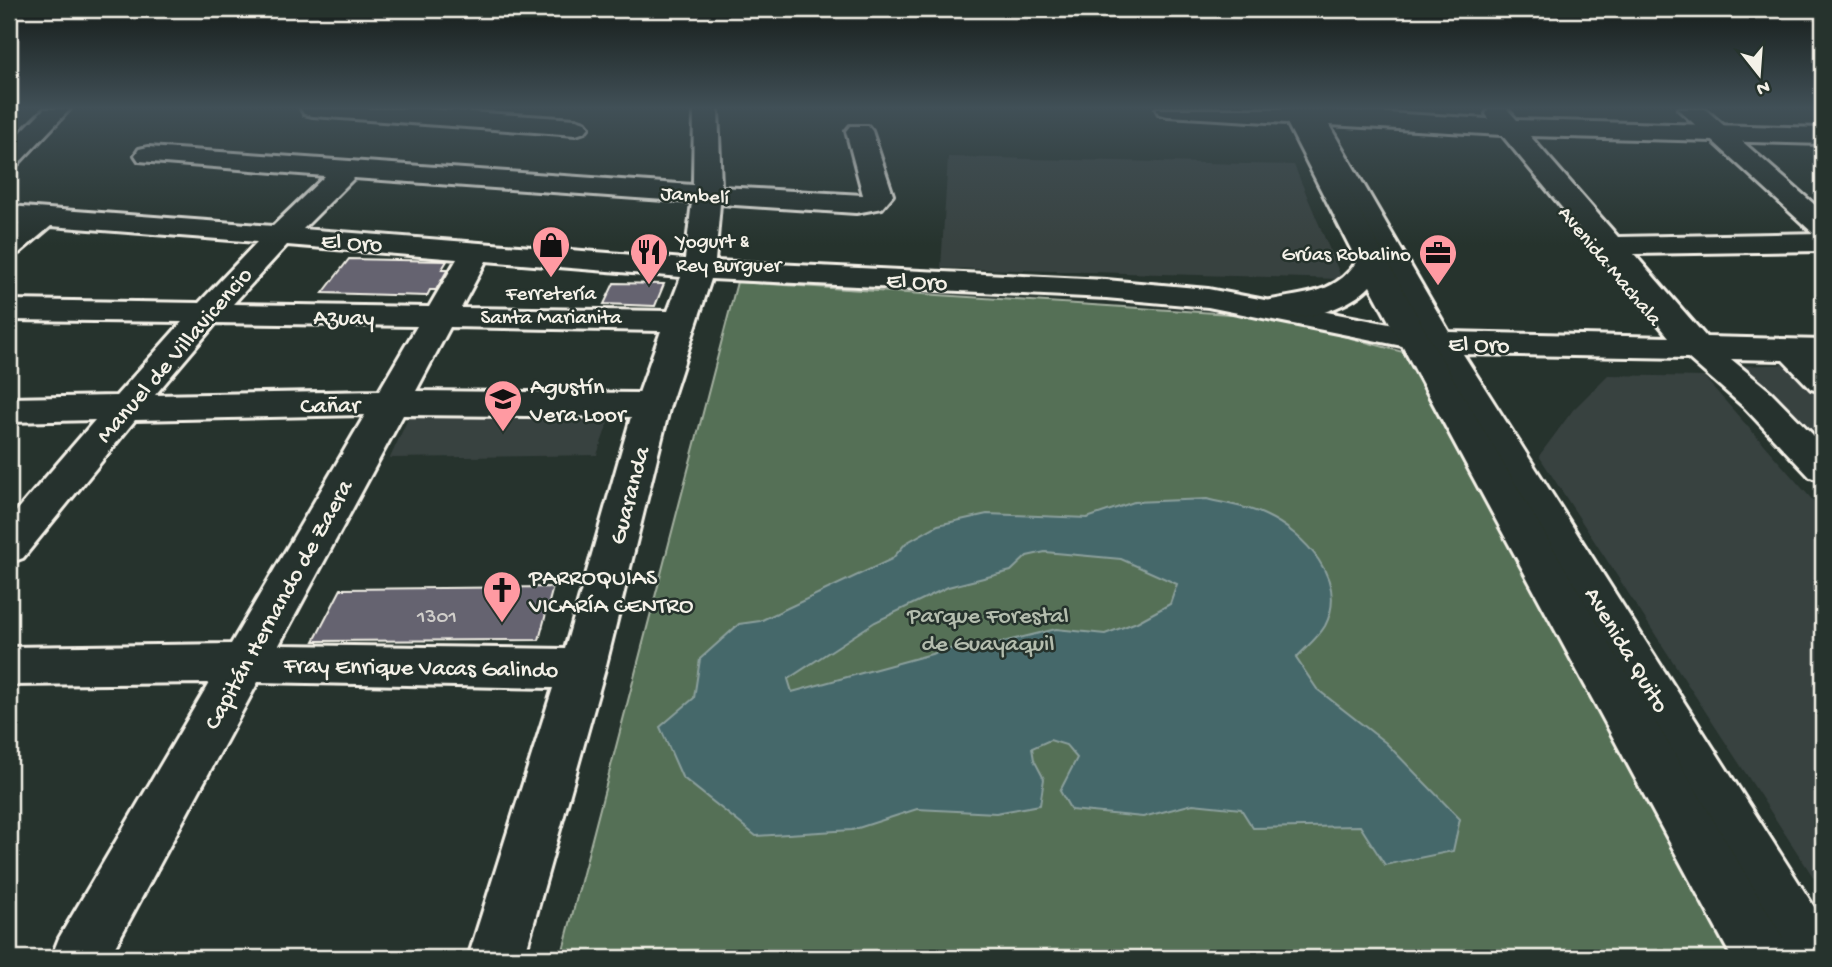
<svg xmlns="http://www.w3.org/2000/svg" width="1832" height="967" font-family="'Gochi Hand',sans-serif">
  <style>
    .built { fill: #394241 }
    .green { fill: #557057; stroke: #a4b0a0; stroke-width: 2 }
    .water { fill: #45686a; stroke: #8b9f9c; stroke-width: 2; fill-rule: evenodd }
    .building { fill: #656470; stroke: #f4f1e8; stroke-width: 2 }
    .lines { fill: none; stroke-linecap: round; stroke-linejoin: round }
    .minor-casing { stroke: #f4f1e8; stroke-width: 6 }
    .major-casing { stroke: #f4f1e8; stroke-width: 6 }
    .minor { fill: #26332d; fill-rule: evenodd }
    .major { fill: #26332d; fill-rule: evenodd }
    .labels { text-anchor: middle; stroke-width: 5; stroke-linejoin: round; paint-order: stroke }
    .far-street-label { font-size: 21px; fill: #f4f1e8; stroke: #26332d }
    .far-poi-label { font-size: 21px; fill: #f4f1e8; stroke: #26332d; text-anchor: start }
    .number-label { font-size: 21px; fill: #d0ceca }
    .street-label { font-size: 24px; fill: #f4f1e8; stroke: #26332d }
    .poi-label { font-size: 24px; fill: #f4f1e8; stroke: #26332d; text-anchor: start }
    .park-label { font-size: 24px; fill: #b4bdae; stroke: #26332d }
  </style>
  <rect width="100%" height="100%" fill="#26332d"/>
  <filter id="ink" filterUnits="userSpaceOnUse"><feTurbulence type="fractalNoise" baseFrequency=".0143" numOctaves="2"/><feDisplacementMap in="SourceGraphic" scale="14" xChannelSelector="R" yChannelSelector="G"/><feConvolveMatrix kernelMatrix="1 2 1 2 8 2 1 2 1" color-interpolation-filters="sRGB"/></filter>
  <g filter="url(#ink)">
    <g class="built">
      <path d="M 948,157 L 1294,165 L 1342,279 L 941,268 Z"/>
      <path d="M 1795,364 L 1823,393 L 1823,458 L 1740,366 Z"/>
      <path d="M 1608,375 L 1704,377 L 1823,512 L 1823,892 L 1539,456 L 1573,410 Z"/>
      <path d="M 412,410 L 612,411 L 597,455 L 390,458 Z"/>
    </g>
    <path class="green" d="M 737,282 L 1246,315 L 1325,331 L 1403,352 L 1733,958 L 561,958 Z"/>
    <path class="water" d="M 1207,499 C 1225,504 1247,506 1265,515 C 1304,533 1349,580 1325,626 C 1318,638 1305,648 1296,658 L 1317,689 L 1386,743 L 1460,819 L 1453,851 L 1385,865 L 1360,826 L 1253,828 L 1241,809 L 1193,804 L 1143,817 L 1071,810 L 1060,791 L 1077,758 L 1066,745 L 1050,740 L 1032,748 L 1034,760 L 1044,779 L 1040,805 L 996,813 L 917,809 L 852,830 L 756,836 L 682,777 L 660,727 L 694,698 L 700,659 L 739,624 L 760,621 L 892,559 L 906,543 L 938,525 L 987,514 L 1087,518 L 1134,502 ZM 1045,552 L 1121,559 L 1177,584 L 1170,604 L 1137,622 L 1105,634 L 1056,629 L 995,644 L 961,646 L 792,692 L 788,679 L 875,622 L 948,587 L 1011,571 L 1027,556 Z"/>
    <g class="building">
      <path d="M 349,259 L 447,261 L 442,269 L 448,269 L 436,290 L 430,290 L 427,296 L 323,293 Z"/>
      <path d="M 614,283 L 664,284 L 655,306 L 604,304 Z"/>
      <path d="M 553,587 L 539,640 L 314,641 L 341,589 Z"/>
    </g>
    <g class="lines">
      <defs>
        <g id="minor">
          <path d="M 44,109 L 70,109 L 18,164 L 9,166 L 9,144 Z"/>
          <path d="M 301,109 L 426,109 L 576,119 L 585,122 L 589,127 L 585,132 L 576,135 L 313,116 L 304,114 Z"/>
          <path d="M 694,109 L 718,109 L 721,187 L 863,195 L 846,131 L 850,126 L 868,126 L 872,131 L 893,195 L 882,208 L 856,213 L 720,204 L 715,261 L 1106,280 L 1208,289 L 1415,329 L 1303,124 L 1168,116 L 1159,114 L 1156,109 L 1319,109 L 1489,119 L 1486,114 L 1489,109 L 1507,109 L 1517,120 L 1823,128 L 1823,144 L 1530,136 L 1618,237 L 1823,233 L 1823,251 L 1634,254 L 1706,337 L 1823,340 L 1823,392 L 1811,389 L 1783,360 L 1731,359 L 1771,392 L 1823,445 L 1823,481 L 1810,477 L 1745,408 L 1688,358 L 1463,354 L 1823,921 L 1823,958 L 1783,958 L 1483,439 L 1427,351 L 1208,307 L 1106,298 L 711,279 L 670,405 L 605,669 L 524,958 L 468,958 L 553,688 L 258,682 L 109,958 L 51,958 L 59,938 L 209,683 L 9,685 L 9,647 L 231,644 L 365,415 L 135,420 L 23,558 L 9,563 L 9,520 L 95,420 L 9,422 L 9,398 L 116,396 L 182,322 L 9,320 L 9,300 L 199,303 L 257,242 L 51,226 L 19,253 L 9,256 L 9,232 L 19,223 L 9,222 L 9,206 L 273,226 L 325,176 L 139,161 L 135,155 L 139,149 L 148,147 L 693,185 ZM 1329,125 L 1502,135 L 1669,337 L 1449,332 ZM 354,178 L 692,202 L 685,259 L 303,229 ZM 287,245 L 457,259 L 429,307 L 233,304 ZM 486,261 L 681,277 L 668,311 L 461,308 ZM 216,323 L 417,326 L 379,391 L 155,395 ZM 450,327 L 661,331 L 639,393 L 416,391 ZM 403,415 L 631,417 L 565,649 L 279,645 Z"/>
        </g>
        <g id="major">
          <path d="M 1280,109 L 1304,109 L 1430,339 L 1783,938 L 1791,958 L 1732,958 L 1370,286 C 1346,311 1294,324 1262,316 L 1257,309 L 1262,302 C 1298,293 1334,297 1357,261 Z"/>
          <path d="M 1678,109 L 1705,109 L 1823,212 L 1823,236 L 1813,233 Z"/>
        </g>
      </defs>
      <use href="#minor" class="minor-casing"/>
      <use href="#major" class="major-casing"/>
      <use href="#minor" class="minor"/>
      <use href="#major" class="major"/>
    </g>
  </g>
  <linearGradient id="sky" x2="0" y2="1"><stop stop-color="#151c19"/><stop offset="0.44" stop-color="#415057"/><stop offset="1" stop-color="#415057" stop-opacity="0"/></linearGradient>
  <rect width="1832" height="245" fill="url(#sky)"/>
  <defs>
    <symbol id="shop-pin" viewBox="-11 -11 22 30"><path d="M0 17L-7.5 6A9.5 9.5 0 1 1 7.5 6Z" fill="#ff9aa2" stroke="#26332d"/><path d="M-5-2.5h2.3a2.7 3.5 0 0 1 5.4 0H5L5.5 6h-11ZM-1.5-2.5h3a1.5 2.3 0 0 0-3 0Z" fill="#111"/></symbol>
    <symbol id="restaurant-pin" viewBox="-11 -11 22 30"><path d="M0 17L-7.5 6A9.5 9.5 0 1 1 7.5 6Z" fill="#ff9aa2" stroke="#26332d"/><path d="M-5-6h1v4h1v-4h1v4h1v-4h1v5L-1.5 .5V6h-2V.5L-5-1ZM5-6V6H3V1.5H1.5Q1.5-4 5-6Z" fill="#111"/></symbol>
    <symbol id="office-pin" viewBox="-11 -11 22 30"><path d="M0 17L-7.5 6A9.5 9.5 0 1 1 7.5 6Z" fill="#ff9aa2" stroke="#26332d"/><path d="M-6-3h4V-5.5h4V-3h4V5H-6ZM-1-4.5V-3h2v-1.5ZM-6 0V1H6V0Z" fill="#111"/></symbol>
    <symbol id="school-pin" viewBox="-11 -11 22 30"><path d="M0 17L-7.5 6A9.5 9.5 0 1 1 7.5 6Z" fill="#ff9aa2" stroke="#26332d"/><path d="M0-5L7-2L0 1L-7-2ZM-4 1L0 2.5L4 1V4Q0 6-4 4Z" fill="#111"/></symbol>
    <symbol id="church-pin" viewBox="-11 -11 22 30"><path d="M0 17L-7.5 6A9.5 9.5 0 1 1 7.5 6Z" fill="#ff9aa2" stroke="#26332d"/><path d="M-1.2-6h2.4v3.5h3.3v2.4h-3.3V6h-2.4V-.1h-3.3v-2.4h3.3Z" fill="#111"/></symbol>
  </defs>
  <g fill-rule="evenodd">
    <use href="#shop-pin" x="529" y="223" width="44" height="60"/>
    <use href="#restaurant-pin" x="627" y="230" width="44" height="60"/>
    <use href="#office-pin" x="1416" y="231" width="44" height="60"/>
    <use href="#school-pin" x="481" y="377" width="44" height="60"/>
    <use href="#church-pin" x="480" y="568" width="44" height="60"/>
  </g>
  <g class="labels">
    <g class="far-street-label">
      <text transform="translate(695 194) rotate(4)" y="7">Jambelí</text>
      <text transform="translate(1611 265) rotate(50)" y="7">Avenida Machala</text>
    </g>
    <g class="far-poi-label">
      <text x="676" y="247">Yogurt &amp;<tspan x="676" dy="24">Rey Burguer</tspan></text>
      <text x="1411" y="260" text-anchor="end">Grúas Robalino</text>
      <text x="551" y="299" text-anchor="middle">Ferretería<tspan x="551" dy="24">Santa Marianita</tspan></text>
    </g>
    <g class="number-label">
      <text x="437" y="622">1301</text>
    </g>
    <g class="street-label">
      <text transform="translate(352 241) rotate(4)" y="8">El Oro</text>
      <text transform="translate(917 280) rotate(3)" y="8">El Oro</text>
      <text transform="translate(344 316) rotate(1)" y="8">Azuay</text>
      <text transform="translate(1479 343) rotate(2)" y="8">El Oro</text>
      <text transform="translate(173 354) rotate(-49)" y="8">Manuel de Villavicencio</text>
      <text transform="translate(330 404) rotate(-1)" y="8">Cañar</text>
      <text transform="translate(628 495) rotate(-75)" y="8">Guaranda</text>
      <text transform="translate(277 604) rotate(-61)" y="8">Capitán Hernando de Zaera</text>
      <text transform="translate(1628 649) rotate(59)" y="8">Avenida Quito</text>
      <text transform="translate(421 666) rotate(1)" y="8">Fray Enrique Vacas Galindo</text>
    </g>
    <g class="poi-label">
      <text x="530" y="393">Agustín<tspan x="530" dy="28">Vera Loor</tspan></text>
      <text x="529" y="584">PARROQUIAS<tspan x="529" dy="28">VICARÍA CENTRO</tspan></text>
    </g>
    <g class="park-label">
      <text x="988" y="622">Parque Forestal<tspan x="988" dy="28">de Guayaquil</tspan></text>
    </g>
  </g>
  <rect width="1832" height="967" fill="none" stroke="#26332d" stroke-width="35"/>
  <rect x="18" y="18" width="1797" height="932" fill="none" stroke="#f4f1e8" stroke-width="2.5" filter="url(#ink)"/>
  <g transform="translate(1759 74) rotate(163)" stroke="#26332d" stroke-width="5" paint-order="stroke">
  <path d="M0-5L12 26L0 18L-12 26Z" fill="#f4f1e8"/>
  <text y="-10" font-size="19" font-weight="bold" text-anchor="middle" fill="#f4f1e8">N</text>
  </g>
</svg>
